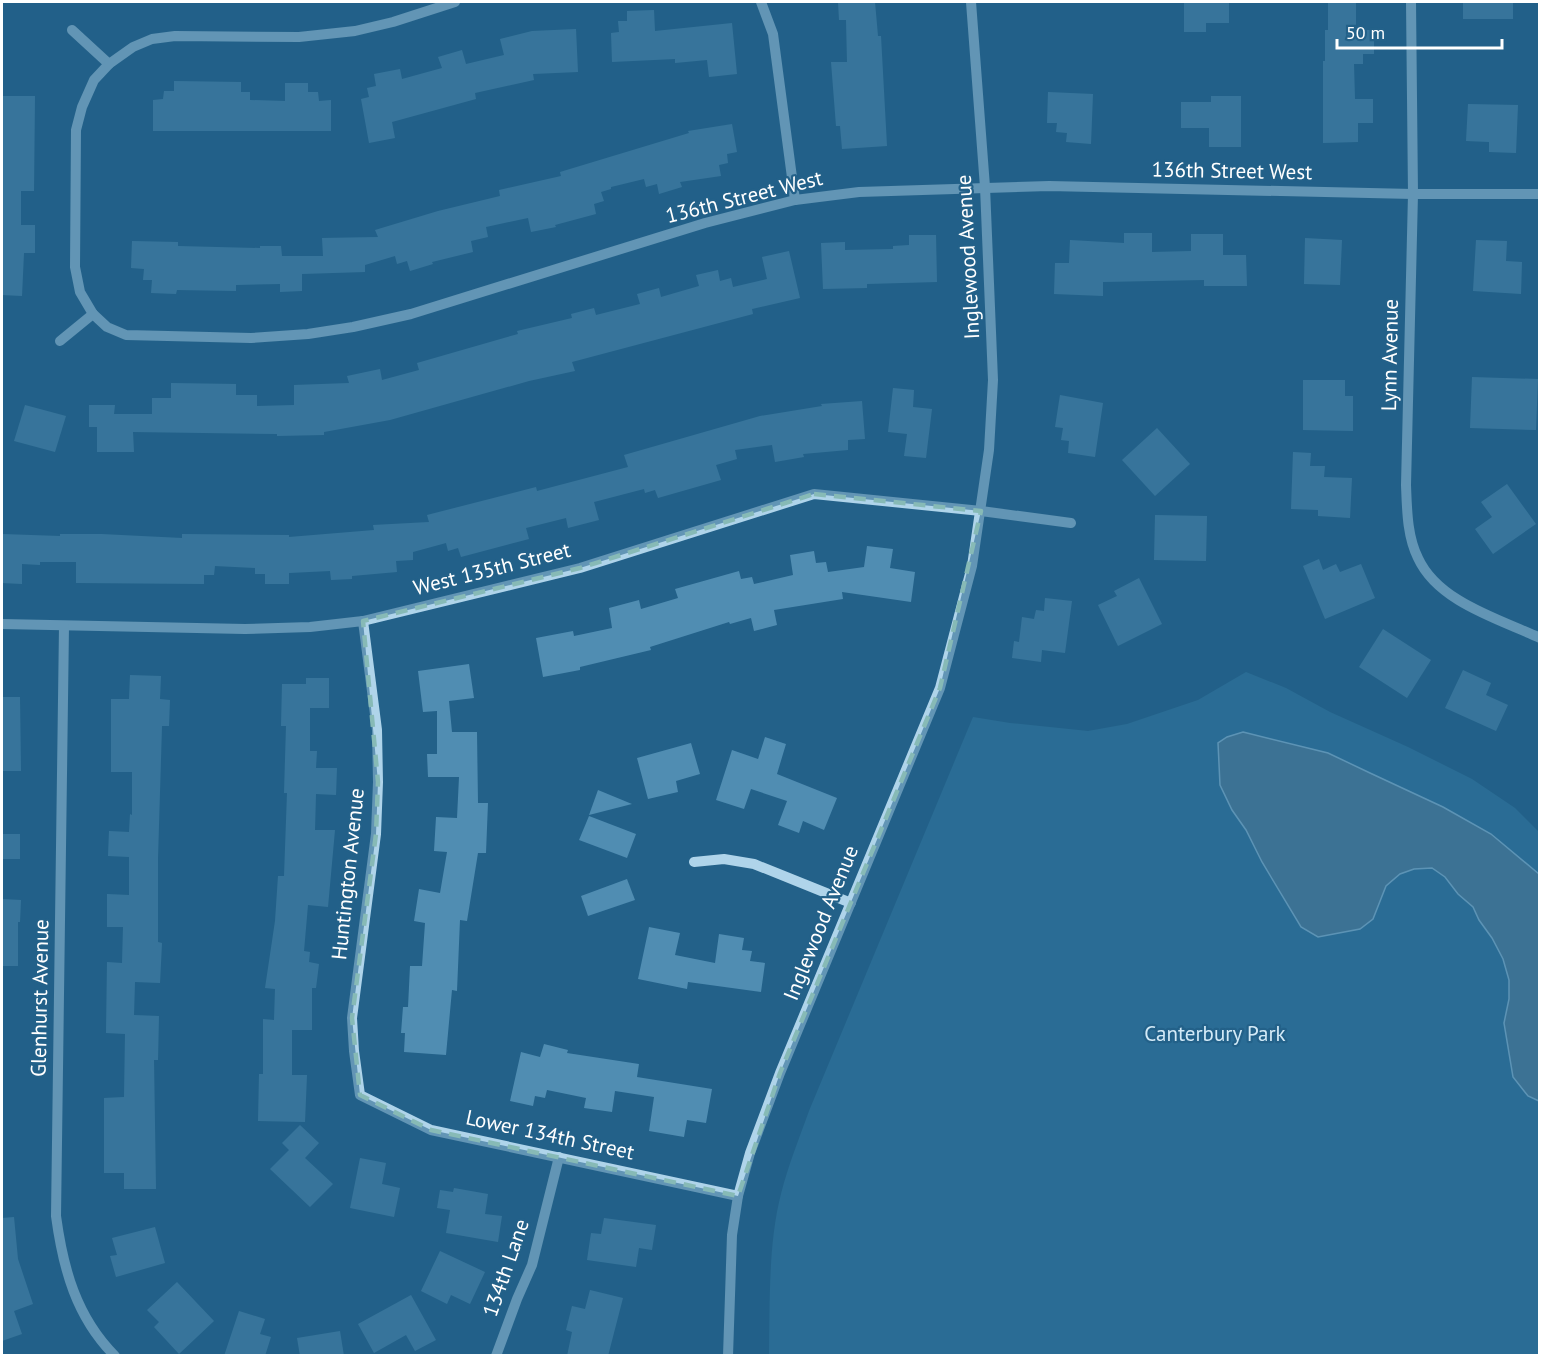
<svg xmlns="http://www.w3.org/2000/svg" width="1541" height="1357" font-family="'PT Sans',sans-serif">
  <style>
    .green { fill: #347ba4 }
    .water { fill: #5c88a2; stroke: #a3d1eb; stroke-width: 1.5 }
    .building { fill: #508db2 }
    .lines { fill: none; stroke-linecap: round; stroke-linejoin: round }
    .minor { stroke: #afd4ea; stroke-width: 10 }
    .marked { fill: none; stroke: #87bab6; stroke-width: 4.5; stroke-dasharray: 12 8; stroke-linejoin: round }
    .labels { text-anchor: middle; stroke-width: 4.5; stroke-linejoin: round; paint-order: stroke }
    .street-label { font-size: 21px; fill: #fff; stroke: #236189 }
    .park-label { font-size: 21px; fill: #d3eaf7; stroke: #236189 }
  </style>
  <rect width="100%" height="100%" fill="#236189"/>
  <path class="green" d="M 1246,672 L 1286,688 L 1330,712 L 1408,747 L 1472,779 L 1515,808 L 1539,832 L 1539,1354 L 1533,1356 L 769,1356 C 770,1305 768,1244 781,1194 C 788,1166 799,1139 809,1111 L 973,717 L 1010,723 L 1088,731 L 1127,724 L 1198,700 Z"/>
  <path class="water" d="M 1243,732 L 1328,753 L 1370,773 L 1443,807 L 1491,834 L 1539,874 L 1539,1101 L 1528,1096 L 1513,1077 L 1504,1023 L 1509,999 L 1509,980 L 1503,959 L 1492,938 L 1479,920 L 1473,907 L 1458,894 L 1445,877 L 1432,868 L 1414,869 L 1400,874 L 1386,886 L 1373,919 L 1360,929 L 1318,937 L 1301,927 L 1262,862 L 1246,830 L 1232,810 L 1220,785 L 1218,743 L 1227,737 Z"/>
  <g class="building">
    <path d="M 838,2 L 875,2 L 878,36 L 881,36 L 887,146 L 842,149 L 840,126 L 836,126 L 831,62 L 847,62 L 846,20 L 839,20 Z"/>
    <path d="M 1184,2 L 1229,2 L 1229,23 L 1206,23 L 1206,32 L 1184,32 Z"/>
    <path d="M 1328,2 L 1356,2 L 1356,30 L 1374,30 L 1374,54 L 1363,54 L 1363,64 L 1354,64 L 1355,99 L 1373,99 L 1373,123 L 1358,123 L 1358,142 L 1323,143 L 1323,61 L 1325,61 L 1325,30 L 1328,30 Z"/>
    <rect x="1463" y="2" width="50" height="17"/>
    <path d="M 654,10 L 655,31 L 732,23 L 737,74 L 709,77 L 707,60 L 675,63 L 675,59 L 612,62 L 611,33 L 619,32 L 618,21 L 627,21 L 627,11 Z"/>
    <path d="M 576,29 L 578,72 L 533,74 L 534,80 L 475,93 L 476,99 L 392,122 L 395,138 L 369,143 L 361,99 L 369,97 L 367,88 L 376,86 L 374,74 L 400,69 L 402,79 L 442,68 L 438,57 L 462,50 L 466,64 L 504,55 L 500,39 L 532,31 Z"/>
    <path d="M 174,81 L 241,82 L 241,92 L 250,92 L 250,100 L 285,101 L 285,83 L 308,83 L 308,92 L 318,92 L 319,101 L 331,100 L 331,131 L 153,131 L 153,100 L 163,99 L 164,91 L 174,91 Z"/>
    <path d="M 1048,92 L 1093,94 L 1091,144 L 1066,142 L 1067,133 L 1056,132 L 1057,123 L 1047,123 Z"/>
    <path d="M 2,96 L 35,96 L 34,191 L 21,191 L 21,225 L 35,225 L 35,253 L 24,253 L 22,296 L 2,295 Z"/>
    <path d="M 1211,96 L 1241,96 L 1241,147 L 1209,147 L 1209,128 L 1181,128 L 1181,102 L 1211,102 Z"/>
    <path d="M 1468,104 L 1518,105 L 1516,153 L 1489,152 L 1489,142 L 1466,141 Z"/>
    <path d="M 732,124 L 737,152 L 727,154 L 728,163 L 719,165 L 721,176 L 680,182 L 682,187 L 659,194 L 657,184 L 646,187 L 644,179 L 611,187 L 611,189 L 601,192 L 604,201 L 594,204 L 596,214 L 555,225 L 556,227 L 531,232 L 528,218 L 486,227 L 488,237 L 471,241 L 473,252 L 432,262 L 433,264 L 410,271 L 407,261 L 397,264 L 395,256 L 365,265 L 365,272 L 302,274 L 302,291 L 280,292 L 280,284 L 236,285 L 236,291 L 177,290 L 176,294 L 151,293 L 152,280 L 143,280 L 144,269 L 131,268 L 132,241 L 178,242 L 178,246 L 260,248 L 260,246 L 281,246 L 282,256 L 323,256 L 322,238 L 378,237 L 375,230 L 438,211 L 500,196 L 499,190 L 561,176 L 560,172 L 689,133 L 688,131 Z"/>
    <path d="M 1124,233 L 1152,233 L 1152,252 L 1191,251 L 1191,234 L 1223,234 L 1223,255 L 1246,255 L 1247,286 L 1204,286 L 1204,280 L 1103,282 L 1103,296 L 1054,294 L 1055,263 L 1069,263 L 1070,240 L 1124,243 Z"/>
    <path d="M 909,235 L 936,235 L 937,282 L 867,284 L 867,288 L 823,289 L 821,243 L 845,242 L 845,250 L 893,249 L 893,246 L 909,245 Z"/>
    <path d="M 1305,238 L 1342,240 L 1340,285 L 1304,284 Z"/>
    <path d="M 1476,240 L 1507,241 L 1506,261 L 1522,262 L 1521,294 L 1473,291 Z"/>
    <path d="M 789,251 L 800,298 L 752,309 L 753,314 L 572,362 L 575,371 L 529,381 L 390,420 L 324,432 L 324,435 L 277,436 L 277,434 L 133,432 L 134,452 L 97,452 L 97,427 L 89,427 L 89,405 L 115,405 L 114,414 L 152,414 L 152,398 L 171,398 L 171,383 L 236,384 L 236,395 L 257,395 L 257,406 L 294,405 L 294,385 L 349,383 L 347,376 L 380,369 L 382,380 L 419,370 L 417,363 L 518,334 L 517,331 L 572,318 L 571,314 L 594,308 L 596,315 L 640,304 L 637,294 L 659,288 L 661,297 L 699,286 L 696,275 L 718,270 L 720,281 L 731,278 L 733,287 L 767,279 L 762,257 Z"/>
    <path d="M 1472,377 L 1538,379 L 1536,430 L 1470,428 Z"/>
    <path d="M 1303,380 L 1345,380 L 1345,396 L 1353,396 L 1353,431 L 1303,430 Z"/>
    <path d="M 893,388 L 914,390 L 913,407 L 932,409 L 926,458 L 904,456 L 907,434 L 888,432 Z"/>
    <path d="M 1060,395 L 1103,403 L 1095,457 L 1068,453 L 1069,441 L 1061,440 L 1063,428 L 1055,427 Z"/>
    <path d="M 862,401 L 865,439 L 848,440 L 848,450 L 803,454 L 804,457 L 775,462 L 772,445 L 735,450 L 737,459 L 716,465 L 721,480 L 658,498 L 655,490 L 645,493 L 644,489 L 594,502 L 599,520 L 568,528 L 566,518 L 526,528 L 529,539 L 461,557 L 458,548 L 448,551 L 446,543 L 413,552 L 413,560 L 396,561 L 397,572 L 352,576 L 352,579 L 331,580 L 330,571 L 289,573 L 289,584 L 265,584 L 265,574 L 255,574 L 255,568 L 215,566 L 214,575 L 204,575 L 204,584 L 76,583 L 76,562 L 40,562 L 40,565 L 22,564 L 22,584 L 2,583 L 2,534 L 60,536 L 60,534 L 101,534 L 182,538 L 182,534 L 289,535 L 289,537 L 374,530 L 373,525 L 429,522 L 427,515 L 536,487 L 537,491 L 628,467 L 624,455 L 760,416 L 822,406 L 821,404 Z"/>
    <path d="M 25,405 L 66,416 L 55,452 L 14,441 Z"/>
    <path d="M 1157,428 L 1190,464 L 1155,496 L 1122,460 Z"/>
    <path d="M 1293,452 L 1311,453 L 1310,466 L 1325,466 L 1324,477 L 1352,478 L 1350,518 L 1318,516 L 1318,510 L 1291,509 Z"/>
    <path d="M 1507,484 L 1536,524 L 1493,554 L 1475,529 L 1492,517 L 1481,502 Z"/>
    <path d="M 1155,515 L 1207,516 L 1206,561 L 1154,560 Z"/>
    <path d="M 867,546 L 893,549 L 890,568 L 915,572 L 911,602 L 842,592 L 843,599 L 774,610 L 777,625 L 754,631 L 751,618 L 730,624 L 729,622 L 650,647 L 651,650 L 580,667 L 580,670 L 543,677 L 536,638 L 573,631 L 574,636 L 612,628 L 609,608 L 639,600 L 641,609 L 678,598 L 675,589 L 739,571 L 741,579 L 752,577 L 754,584 L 793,575 L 790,555 L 814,551 L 816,563 L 826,562 L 828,572 L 864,567 Z"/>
    <path d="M 1319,559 L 1323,570 L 1336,564 L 1340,572 L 1361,564 L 1375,598 L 1325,619 L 1303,566 Z"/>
    <path d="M 1139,578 L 1162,624 L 1118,646 L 1098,605 L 1117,596 L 1114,591 Z"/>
    <path d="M 1045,598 L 1072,601 L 1065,653 L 1042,650 L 1041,662 L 1012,658 L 1014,641 L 1019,642 L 1022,617 L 1034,619 L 1036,610 L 1044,611 Z"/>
    <path d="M 1383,629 L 1431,660 L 1407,698 L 1359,667 Z"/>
    <path d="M 469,664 L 474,698 L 449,701 L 452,732 L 477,732 L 478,803 L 488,803 L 486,853 L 478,853 L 467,921 L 460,920 L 457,991 L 452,990 L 446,1055 L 404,1052 L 405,1033 L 401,1033 L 403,1007 L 408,1007 L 410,966 L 422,966 L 425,923 L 414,921 L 419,889 L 440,893 L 447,852 L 434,851 L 436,817 L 457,818 L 459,777 L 428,777 L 427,754 L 437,754 L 437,711 L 423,712 L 418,671 Z"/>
    <path d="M 1463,670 L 1491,683 L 1486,695 L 1508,705 L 1496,731 L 1445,708 Z"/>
    <path d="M 130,675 L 161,676 L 160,699 L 170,700 L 169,726 L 162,726 L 158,858 L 158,942 L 162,943 L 160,983 L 135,982 L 134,1015 L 159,1016 L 158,1060 L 154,1060 L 156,1189 L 124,1189 L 124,1173 L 104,1173 L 104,1098 L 124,1097 L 125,1034 L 106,1033 L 107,962 L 122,963 L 123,927 L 107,927 L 107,894 L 129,895 L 129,857 L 108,856 L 109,831 L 129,832 L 130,814 L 132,815 L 132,772 L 111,772 L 111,699 L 129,699 Z"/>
    <path d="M 306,678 L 329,678 L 329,708 L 310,708 L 310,751 L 317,751 L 316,768 L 337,768 L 336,795 L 316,794 L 315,830 L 335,830 L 328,907 L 308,905 L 304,951 L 310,952 L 309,962 L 319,964 L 316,988 L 312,988 L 312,1030 L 292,1030 L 292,1075 L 307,1075 L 305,1122 L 258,1121 L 259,1074 L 263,1074 L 263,1019 L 274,1020 L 275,989 L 265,988 L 275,921 L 278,876 L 284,876 L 287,793 L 284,793 L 286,726 L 281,726 L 282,684 L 306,684 Z"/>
    <path d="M 2,697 L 20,697 L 21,771 L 2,771 Z"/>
    <path d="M 765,737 L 786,744 L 777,774 L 837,798 L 824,830 L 803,821 L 799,833 L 778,825 L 787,801 L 751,789 L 744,809 L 716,800 L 732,750 L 758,759 Z"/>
    <path d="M 691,743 L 700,774 L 676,781 L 678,792 L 648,799 L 637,758 Z"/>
    <path d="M 598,790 L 632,804 L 589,815 Z"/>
    <path d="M 589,816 L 636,834 L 627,858 L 579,840 Z"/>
    <rect x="2" y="834" width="18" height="25"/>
    <path d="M 627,879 L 635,900 L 588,916 L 581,896 Z"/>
    <path d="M 2,899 L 21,900 L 20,922 L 18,922 L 18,966 L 2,966 Z"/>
    <path d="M 649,927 L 680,933 L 675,955 L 715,963 L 719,934 L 744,938 L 742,950 L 752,951 L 750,961 L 765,963 L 761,992 L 688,982 L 687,989 L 638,979 Z"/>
    <path d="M 544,1044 L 568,1050 L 567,1053 L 639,1064 L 637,1077 L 712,1089 L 706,1123 L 687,1120 L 684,1137 L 649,1131 L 654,1097 L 615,1091 L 612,1112 L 584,1108 L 586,1098 L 547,1090 L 545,1098 L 535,1096 L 533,1106 L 510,1101 L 521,1052 L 540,1057 Z"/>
    <path d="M 300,1125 L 319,1143 L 305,1158 L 333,1184 L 310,1207 L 270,1169 L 289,1150 L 282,1143 Z"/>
    <path d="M 360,1158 L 386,1163 L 382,1184 L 400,1188 L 394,1217 L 350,1208 Z"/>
    <path d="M 454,1188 L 488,1194 L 485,1214 L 502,1216 L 498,1242 L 446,1233 L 450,1210 L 437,1208 L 440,1190 L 453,1192 Z"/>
    <path d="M 14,1217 L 18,1259 L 33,1304 L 14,1311 L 22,1334 L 2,1341 L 2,1218 Z"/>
    <path d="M 604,1218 L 656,1225 L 652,1250 L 639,1248 L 636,1267 L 587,1260 L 591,1233 L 601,1234 Z"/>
    <path d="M 155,1227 L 165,1263 L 116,1277 L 110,1256 L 117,1255 L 112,1238 Z"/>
    <path d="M 440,1251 L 485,1272 L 470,1304 L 451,1295 L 447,1304 L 421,1291 Z"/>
    <path d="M 177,1282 L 214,1321 L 179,1354 L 154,1327 L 159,1322 L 147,1310 Z"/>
    <path d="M 590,1290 L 623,1298 L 608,1356 L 567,1356 L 572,1332 L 566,1330 L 572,1306 L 585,1309 Z"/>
    <path d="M 411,1295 L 436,1340 L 415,1351 L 406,1335 L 374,1353 L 358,1324 Z"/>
    <path d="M 239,1311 L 265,1319 L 260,1334 L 271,1337 L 265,1356 L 224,1356 Z"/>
    <path d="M 340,1331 L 344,1356 L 300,1356 L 297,1338 Z"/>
  </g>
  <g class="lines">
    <g class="minor">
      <path d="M 761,2 L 773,34 L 795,200"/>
      <path d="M 1411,2 L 1413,194 L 1406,485 C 1407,509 1407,536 1418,558 C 1438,602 1499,619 1540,638"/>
      <path d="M 72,30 L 109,64 L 94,80 L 82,107 L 76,130 L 75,267 L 80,292 L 93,314"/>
      <path d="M 109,64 L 133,47 L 152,39 L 175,36 L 299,37 L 355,31 L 393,22 L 455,2"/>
      <path d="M 60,341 L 93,314 L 107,327 L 126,335 L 251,338 L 308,334 L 353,327 L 411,314 L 705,223 L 795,200 L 859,192 L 1049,186 L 1413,194 L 1540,194"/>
      <path d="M 363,621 L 377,730 L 378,782 L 376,834 L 352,1018 L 354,1051 L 360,1095 L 431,1130 L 738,1196"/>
      <path d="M 2,624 L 245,629 L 310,627 L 363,621 L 580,568 L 814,494 L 981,511 L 1071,523"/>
      <path d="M 64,626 L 56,1216 C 63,1268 76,1317 115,1356"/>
      <path d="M 694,862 L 724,859 L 754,864 L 851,903"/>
      <path d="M 496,1356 L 517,1299 L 532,1265 L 559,1157"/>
      <path d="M 728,1356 L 732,1235 L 738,1196 L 750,1153 L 780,1073 L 940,688 L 972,566 L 989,450 L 993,380 L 985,187 L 971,2"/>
    </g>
  </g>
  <path d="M0 0H1541V1357H0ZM 814,494 L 981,511 L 940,688 L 780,1073 L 738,1196 L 431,1130 L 360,1095 L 352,1018 L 376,834 L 378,782 L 363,621 L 580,568 Z" fill="#236189" fill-opacity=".55" fill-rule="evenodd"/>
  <path class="marked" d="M 814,494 L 981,511 L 940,688 L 780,1073 L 738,1196 L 431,1130 L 360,1095 L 352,1018 L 376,834 L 378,782 L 363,621 L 580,568 Z"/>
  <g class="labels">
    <g class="street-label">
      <text transform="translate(1232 171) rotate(1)" y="7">136th Street West</text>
      <text transform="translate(744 197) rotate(-14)" y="7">136th Street West</text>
      <text transform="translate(968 257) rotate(-93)" y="7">Inglewood Avenue</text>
      <text transform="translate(1390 355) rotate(-89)" y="7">Lynn Avenue</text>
      <text transform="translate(492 569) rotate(-14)" y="7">West 135th Street</text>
      <text transform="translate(348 874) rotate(-84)" y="7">Huntington Avenue</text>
      <text transform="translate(821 923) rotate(-68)" y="7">Inglewood Avenue</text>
      <text transform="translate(40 998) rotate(-89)" y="7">Glenhurst Avenue</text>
      <text transform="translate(550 1135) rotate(12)" y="7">Lower 134th Street</text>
      <text transform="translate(506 1268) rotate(-71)" y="7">134th Lane</text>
    </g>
    <g class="park-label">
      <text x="1215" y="1041">Canterbury Park</text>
    </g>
  </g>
  <rect width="1541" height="1357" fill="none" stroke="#ffffff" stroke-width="6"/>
  <path d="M1337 39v9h165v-9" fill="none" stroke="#ffffff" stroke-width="3"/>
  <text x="1346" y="39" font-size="18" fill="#ffffff" stroke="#236189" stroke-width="4.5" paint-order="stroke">50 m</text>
</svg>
